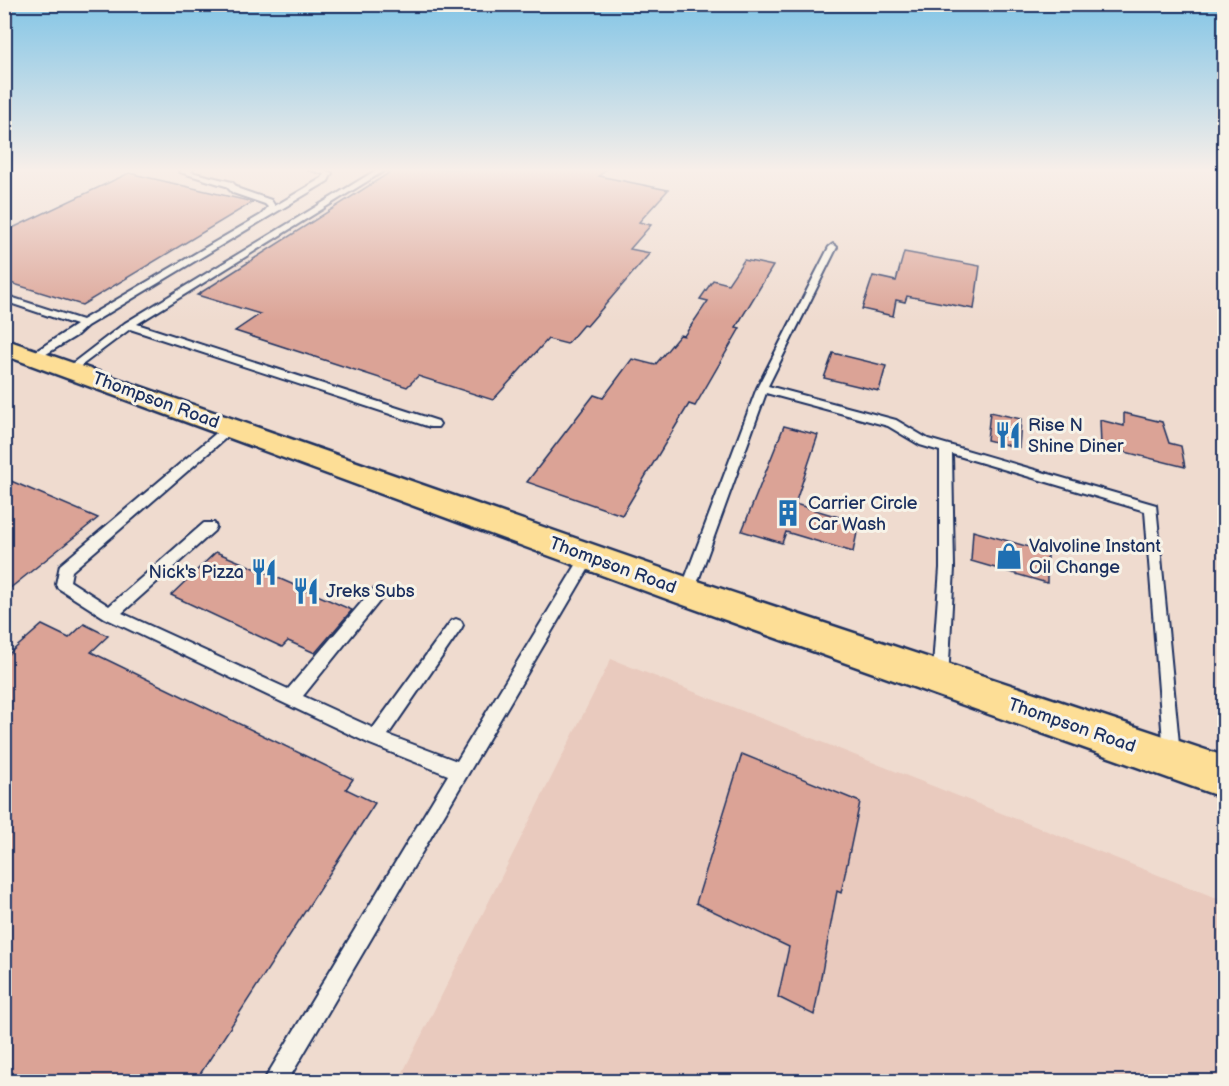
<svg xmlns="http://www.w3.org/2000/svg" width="1229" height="1086" font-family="'Balsamiq Sans',sans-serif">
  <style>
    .built { fill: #e9cabe }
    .building { fill: #dba396; stroke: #1b2f5e; stroke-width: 1.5 }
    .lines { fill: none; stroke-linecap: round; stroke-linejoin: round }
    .lane-casing { stroke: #1b2f5e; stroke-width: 4 }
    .primary-casing { stroke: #1b2f5e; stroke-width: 5 }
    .lane { fill: #f7f3e8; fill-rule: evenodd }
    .primary { fill: #fdde96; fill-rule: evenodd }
    .labels { text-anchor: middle; stroke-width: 6; stroke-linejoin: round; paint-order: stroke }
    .street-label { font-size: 18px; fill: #1b2f5e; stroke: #f7f3e8 }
    .poi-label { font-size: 18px; fill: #1b2f5e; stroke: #f7f3e8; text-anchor: start }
  </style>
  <rect width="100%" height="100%" fill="#efdbcf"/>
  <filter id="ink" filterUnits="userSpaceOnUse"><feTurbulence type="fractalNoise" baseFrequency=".0167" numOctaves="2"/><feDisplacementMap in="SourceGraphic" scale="12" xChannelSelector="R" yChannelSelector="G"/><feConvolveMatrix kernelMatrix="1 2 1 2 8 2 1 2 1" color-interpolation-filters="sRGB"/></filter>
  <g filter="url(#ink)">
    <path class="built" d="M 611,659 L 1224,901 L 1224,1081 L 398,1082 Z"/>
    <g class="building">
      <path d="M 395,169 L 606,169 L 599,176 L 668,190 L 639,222 L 651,225 L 630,249 L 650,253 L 587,326 L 583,325 L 567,344 L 548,339 L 493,400 L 418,376 L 407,387 L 235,331 L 260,314 L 197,295 Z"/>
      <path d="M 129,173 L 253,202 L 82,305 L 4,281 L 4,232 Z"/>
      <path d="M 904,252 L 980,266 L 974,309 L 907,296 L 905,302 L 896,300 L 893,316 L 862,309 L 873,276 L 896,281 Z"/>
      <path d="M 744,260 L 773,266 L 736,327 L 740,328 L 695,406 L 689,404 L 622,515 L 527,482 L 594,395 L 603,398 L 632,359 L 655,365 L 680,335 L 684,336 L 708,301 L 700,299 L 713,280 L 728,284 Z"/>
      <path d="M 833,353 L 886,366 L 879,391 L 824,378 Z"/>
      <path d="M 990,412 L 1021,419 L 1019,448 L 987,440 Z"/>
      <path d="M 1124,413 L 1162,422 L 1169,443 L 1181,446 L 1185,467 L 1101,446 L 1100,420 L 1124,426 Z"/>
      <path d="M 784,426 L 818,435 L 795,504 L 859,523 L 853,552 L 786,532 L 782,543 L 742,531 Z"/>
      <path d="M 4,478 L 98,518 L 4,593 Z"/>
      <path d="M 973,531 L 1047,552 L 1047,583 L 971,561 Z"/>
      <path d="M 216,552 L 264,572 L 352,610 L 315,653 L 288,641 L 282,647 L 171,595 Z"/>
      <path d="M 84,624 L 108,636 L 91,652 L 353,779 L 346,789 L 375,803 L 195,1082 L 4,1082 L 4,658 L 42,625 L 69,638 Z"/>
      <path d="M 742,754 L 860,802 L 841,893 L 837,891 L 814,1015 L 778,997 L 789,947 L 696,903 Z"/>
    </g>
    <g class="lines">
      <defs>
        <g id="lane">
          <path d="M 193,169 L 191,172 L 232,182 L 239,189 L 271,200 L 275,206 L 322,178 L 324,174 L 308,169 L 322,169 L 332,173 L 328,181 L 87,326 L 76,336 L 38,359 L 30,359 L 30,355 L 76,325 L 4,301 L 4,295 L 82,320 L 261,215 L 268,207 L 265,204 L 233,193 L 226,186 L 180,172 L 183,169 Z"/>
          <path d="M 378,169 L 387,169 L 137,324 L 438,421 L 440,424 L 438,427 L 430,427 L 130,329 L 74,371 L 70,372 L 65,369 L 125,323 Z"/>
          <path d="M 833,244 L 837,247 L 768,386 L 896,420 L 928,439 L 1156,505 L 1180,754 L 1178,760 L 1172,762 L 1166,760 L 1164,754 L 1145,511 L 952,454 L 954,568 L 948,680 L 946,685 L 940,687 L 934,685 L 932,680 L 940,568 L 940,451 L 920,445 L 888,426 L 766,393 L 694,592 L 692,596 L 687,598 L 682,596 L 680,592 L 757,388 L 829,247 Z"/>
          <path d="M 231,423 L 235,424 L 237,427 L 235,430 L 72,571 L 70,581 L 109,606 L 204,523 L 214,523 L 216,527 L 214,531 L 122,613 L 288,689 L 372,590 L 377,588 L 382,590 L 384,594 L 382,598 L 303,696 L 373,728 L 451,621 L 456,619 L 461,621 L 463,625 L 461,629 L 388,735 L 457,761 L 584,552 L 594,552 L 596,556 L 287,1082 L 263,1082 L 448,775 L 370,744 L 105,618 L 58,588 L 56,584 L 60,565 L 227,424 Z"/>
        </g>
        <path id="primary" d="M 4,339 L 698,581 L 1224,756 L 1224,798 L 675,602 L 4,355 Z"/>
      </defs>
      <use href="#lane" class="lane-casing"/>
      <use href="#primary" class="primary-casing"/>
      <use href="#lane" class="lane"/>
      <use href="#primary" class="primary"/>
    </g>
  </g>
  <linearGradient id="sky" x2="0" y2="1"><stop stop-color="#83c5e6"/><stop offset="0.53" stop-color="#f8efe9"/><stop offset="1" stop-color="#f8efe9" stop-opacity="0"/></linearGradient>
  <rect width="1229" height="321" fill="url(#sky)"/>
  <defs>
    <symbol id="restaurant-bare" viewBox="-9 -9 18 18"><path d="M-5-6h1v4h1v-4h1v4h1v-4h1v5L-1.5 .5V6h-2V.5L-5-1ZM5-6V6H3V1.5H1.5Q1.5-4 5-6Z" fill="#1f6fb2" stroke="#f7f3e8" stroke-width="2.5" paint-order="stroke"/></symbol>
    <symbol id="building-bare" viewBox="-9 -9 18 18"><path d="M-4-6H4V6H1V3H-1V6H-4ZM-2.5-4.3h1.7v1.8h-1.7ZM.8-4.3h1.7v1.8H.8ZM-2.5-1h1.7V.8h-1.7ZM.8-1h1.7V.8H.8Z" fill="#1f6fb2" stroke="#f7f3e8" stroke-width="2.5" paint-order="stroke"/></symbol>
    <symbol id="shop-bare" viewBox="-9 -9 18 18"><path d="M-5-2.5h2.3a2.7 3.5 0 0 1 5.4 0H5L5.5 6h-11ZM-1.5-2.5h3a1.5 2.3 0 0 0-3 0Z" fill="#1f6fb2" stroke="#f7f3e8" stroke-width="2.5" paint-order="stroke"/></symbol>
  </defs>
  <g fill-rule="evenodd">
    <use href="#restaurant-bare" x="989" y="416" width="38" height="38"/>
    <use href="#building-bare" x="769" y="494" width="38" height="38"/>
    <use href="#shop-bare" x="990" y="537" width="38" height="38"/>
    <use href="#restaurant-bare" x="245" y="553" width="38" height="38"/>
    <use href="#restaurant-bare" x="287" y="572" width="38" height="38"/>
  </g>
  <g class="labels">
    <g class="street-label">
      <text transform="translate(156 400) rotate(20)" y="6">Thompson Road</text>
      <text transform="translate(613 565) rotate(20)" y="6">Thompson Road</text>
      <text transform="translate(1072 725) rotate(19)" y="6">Thompson Road</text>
    </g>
    <g class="poi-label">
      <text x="1028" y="431">Rise N<tspan x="1028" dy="21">Shine Diner</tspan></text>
      <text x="808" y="509">Carrier Circle<tspan x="808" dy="21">Car Wash</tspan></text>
      <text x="1029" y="552">Valvoline Instant<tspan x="1029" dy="21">Oil Change</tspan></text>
      <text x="244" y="578" text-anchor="end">Nick's Pizza</text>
      <text x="326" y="597">Jreks Subs</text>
    </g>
  </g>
  <rect width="1229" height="1086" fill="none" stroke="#f7f3e8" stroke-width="24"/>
  <rect x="12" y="12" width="1205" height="1062" fill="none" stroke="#1b2f5e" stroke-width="2" filter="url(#ink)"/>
</svg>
